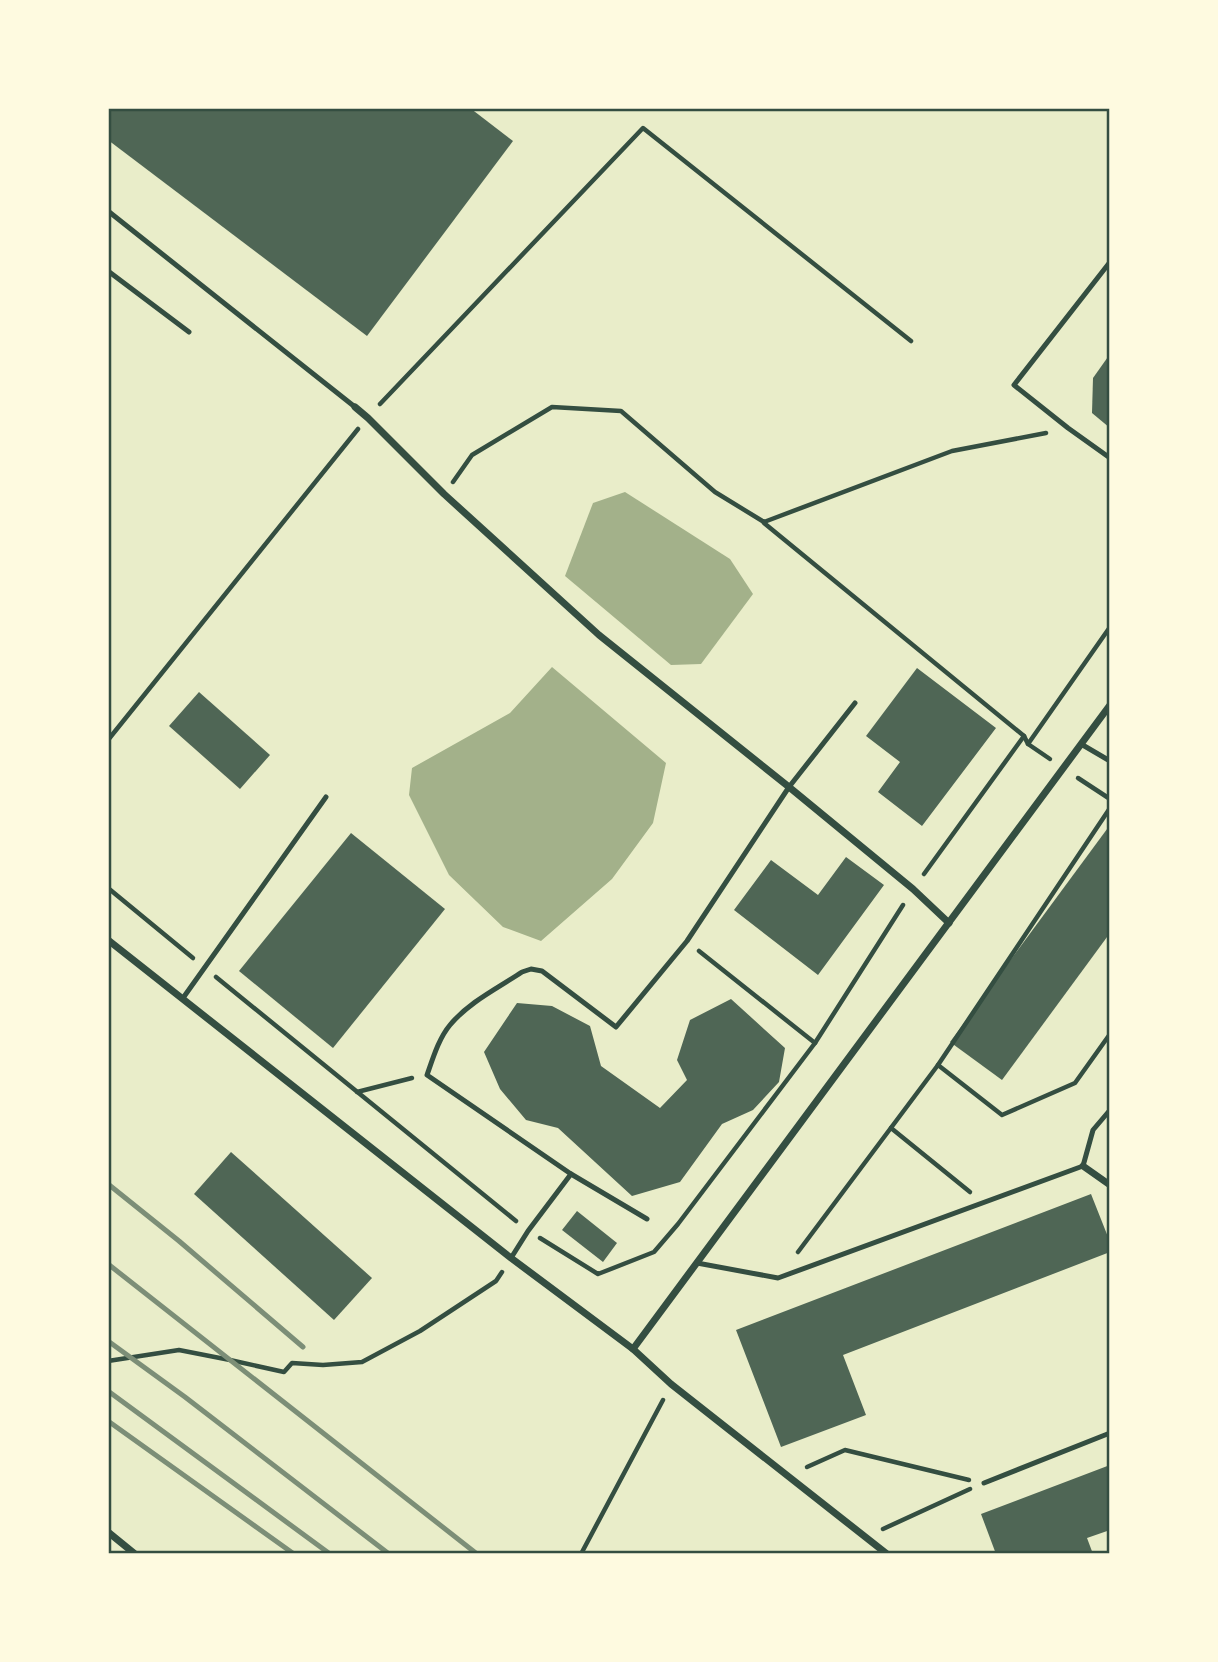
<svg xmlns="http://www.w3.org/2000/svg" width="1218" height="1662" font-family="'Exo 2',sans-serif">
  <style>
    .water { fill: #a3b18a }
    .building { fill: #4f6655 }
    .lines { fill: none; stroke-linecap: round; stroke-linejoin: round }
    .path { stroke: #344e41; stroke-width: 4.5 }
    .service { stroke: #344e41; stroke-width: 5 }
    .minor { stroke: #344e41; stroke-width: 7 }
    .rail { stroke: #7c8e77; stroke-width: 5 }
    .neatline { fill: none; stroke: #344e41; stroke-width: 2.5 }
  </style>
  <rect width="100%" height="100%" fill="#e9edc9"/>
  <g class="water">
    <path d="M 625,492 L 730,559 L 753,594 L 701,664 L 671,665 L 565,576 L 593,503 Z"/>
    <path d="M 552,667 L 666,763 L 653,823 L 612,879 L 541,941 L 503,927 L 449,875 L 409,795 L 412,768 L 510,713 Z"/>
  </g>
  <g class="building">
    <path d="M 108,108 L 470,108 L 513,141 L 367,336 L 108,140 Z"/>
    <path d="M 1110,354 L 1110,428 L 1092,413 L 1093,378 Z"/>
    <path d="M 917,668 L 996,728 L 922,826 L 878,792 L 900,762 L 866,736 Z"/>
    <path d="M 199,692 L 270,755 L 240,789 L 169,726 Z"/>
    <path d="M 1110,825 L 1110,933 L 1002,1080 L 950,1042 Z"/>
    <path d="M 351,833 L 445,909 L 333,1048 L 239,971 Z"/>
    <path d="M 846,857 L 884,885 L 818,975 L 734,910 L 771,860 L 818,895 Z"/>
    <path d="M 731,999 L 785,1048 L 779,1082 L 753,1110 L 722,1124 L 680,1182 L 632,1196 L 558,1128 L 526,1120 L 500,1089 L 484,1052 L 517,1003 L 552,1006 L 590,1026 L 601,1066 L 660,1108 L 687,1080 L 677,1060 L 690,1020 Z"/>
    <path d="M 231,1152 L 372,1278 L 334,1320 L 194,1194 Z"/>
    <path d="M 1091,1194 L 1110,1242 L 1110,1252 L 843,1355 L 866,1415 L 781,1447 L 736,1330 Z"/>
    <path d="M 577,1211 L 617,1243 L 603,1262 L 562,1230 Z"/>
    <path d="M 1110,1465 L 1110,1530 L 1087,1538 L 1093,1554 L 996,1554 L 981,1514 Z"/>
  </g>
  <g class="lines">
    <g class="path">
      <path d="M 380,404 L 643,128 L 911,341"/>
      <path d="M 453,482 L 472,455 L 552,407 L 621,411 L 715,492 L 764,522 L 952,451 L 1046,433"/>
      <path d="M 764,523 L 1024,736 L 1028,744 L 1110,627"/>
      <path d="M 108,740 L 358,429"/>
      <path d="M 1028,744 L 1050,759"/>
      <path d="M 1078,778 L 1110,799"/>
      <path d="M 924,874 L 1024,736"/>
      <path d="M 108,888 L 193,958"/>
      <path d="M 216,977 L 516,1221"/>
      <path d="M 815,1043 L 903,905"/>
      <path d="M 938,1065 L 1002,1115 L 1075,1083 L 1110,1034"/>
      <path d="M 357,1092 L 412,1078"/>
      <path d="M 891,1128 L 970,1192"/>
      <path d="M 540,1238 L 598,1274 L 654,1252 L 678,1224 L 815,1043 L 699,951"/>
      <path d="M 798,1252 L 938,1065 L 1110,808"/>
      <path d="M 108,1361 L 179,1350 L 230,1360 L 284,1372 L 292,1363 L 323,1365 L 362,1362 L 420,1331 L 496,1281 L 502,1272"/>
      <path d="M 807,1467 L 845,1450 L 969,1480"/>
      <path d="M 883,1529 L 970,1489"/>
      <path d="M 581,1554 L 663,1400"/>
    </g>
    <g class="service">
      <path d="M 108,211 L 355,407"/>
      <path d="M 1110,262 L 1014,385 L 1068,428 L 1110,458"/>
      <path d="M 108,271 L 189,332"/>
      <path d="M 1081,744 L 1110,761"/>
      <path d="M 183,998 L 326,797"/>
      <path d="M 647,1219 L 571,1174 L 427,1075 C 433,1058 439,1038 450,1025 C 469,1002 498,988 522,972 L 531,969 L 542,971 L 616,1027 L 687,941 L 789,787 L 855,703"/>
      <path d="M 511,1258 L 528,1231 L 571,1174"/>
      <path d="M 697,1263 L 778,1278 L 1083,1166 L 1093,1130 L 1110,1110"/>
      <path d="M 984,1483 L 1110,1433"/>
    </g>
    <g class="minor">
      <path d="M 355,407 L 368,418 L 444,494 L 599,635 L 789,787 L 913,889 L 949,923"/>
      <path d="M 108,940 L 511,1258 L 633,1349 L 671,1384 L 887,1554"/>
      <path d="M 1083,1166 L 1110,1185"/>
      <path d="M 633,1349 L 1110,705"/>
      <path d="M 108,1532 L 135,1554"/>
    </g>
    <g class="rail">
      <path d="M 108,1184 L 179,1241 L 303,1347"/>
      <path d="M 108,1264 L 477,1554"/>
      <path d="M 108,1341 L 185,1397 L 389,1554"/>
      <path d="M 108,1391 L 330,1554"/>
      <path d="M 108,1421 L 294,1554"/>
    </g>
  </g>
  <rect width="1218" height="1662" fill="none" stroke="#fefae0" stroke-width="220"/>
  <rect x="110" y="110" width="998" height="1442" class="neatline"/>
</svg>
